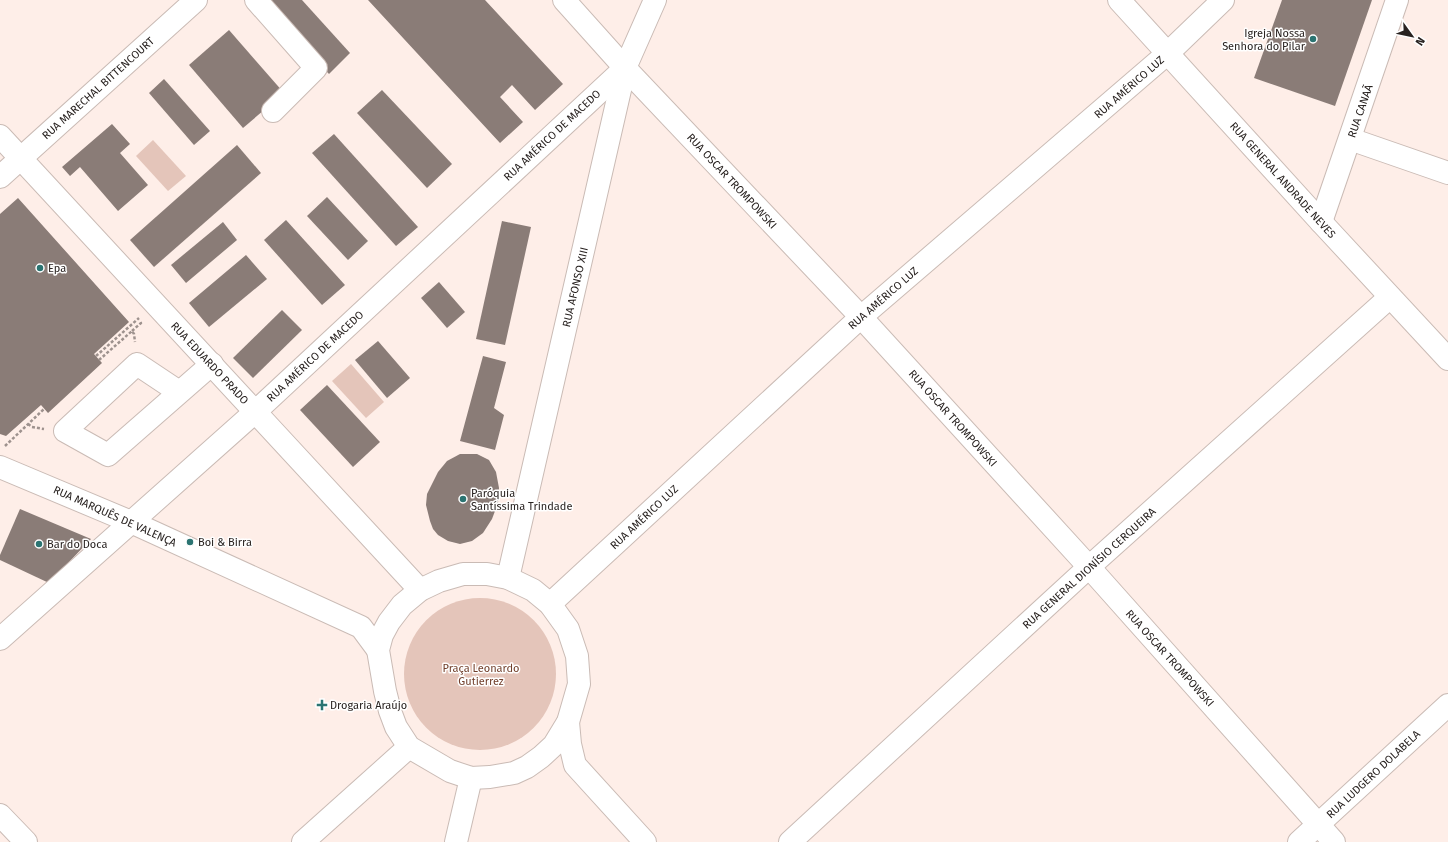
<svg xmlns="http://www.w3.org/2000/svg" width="1448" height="842" font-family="'Fira Sans',sans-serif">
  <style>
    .green { fill: #e4c5ba }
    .building { fill: #8a7c77 }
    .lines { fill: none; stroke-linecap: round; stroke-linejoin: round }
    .minor-casing { stroke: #cabbb5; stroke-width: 24 }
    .path { stroke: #9e928e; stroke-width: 2.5; stroke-dasharray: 3 2; stroke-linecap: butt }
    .minor { stroke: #fff; stroke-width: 22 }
    .poi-dot { fill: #2b7472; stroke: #fff; stroke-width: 1.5 }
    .labels { text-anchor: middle; stroke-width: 3; stroke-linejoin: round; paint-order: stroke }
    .poi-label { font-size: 11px; fill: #282220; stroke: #fff; text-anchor: start }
    .street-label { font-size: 11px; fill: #282220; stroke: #fff }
    .park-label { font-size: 11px; fill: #713f2b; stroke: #fff }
  </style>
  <rect width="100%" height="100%" fill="#feeee8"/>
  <g class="green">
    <path d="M 153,140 L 186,176 L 168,191 L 136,156 Z"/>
    <path d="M 351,364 L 384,402 L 366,418 L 332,381 Z"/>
    <circle cx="480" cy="674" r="76"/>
  </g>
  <g class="building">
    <path d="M 258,0 L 302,0 L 350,53 L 329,74 Z"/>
    <path d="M 368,0 L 485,0 L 563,84 L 535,110 L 512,85 L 500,97 L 523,122 L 500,143 Z"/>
    <path d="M 1282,0 L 1372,0 L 1335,106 L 1254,78 Z"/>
    <path d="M 229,30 L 284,93 L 243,128 L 189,65 Z"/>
    <path d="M 164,79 L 210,131 L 194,145 L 149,93 Z"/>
    <path d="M 382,90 L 452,164 L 427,188 L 357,113 Z"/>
    <path d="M 112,124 L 130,144 L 120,153 L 148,185 L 118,211 L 80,167 L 70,176 L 62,167 Z"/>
    <path d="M 334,134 L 418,227 L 396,246 L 312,153 Z"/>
    <path d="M 237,145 L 261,173 L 154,267 L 130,240 Z"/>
    <path d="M 327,197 L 368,241 L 348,260 L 307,216 Z"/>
    <path d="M 18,198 L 129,322 L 94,354 L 102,363 L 48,413 L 41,405 L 6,436 L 0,434 L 0,214 Z"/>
    <path d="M 286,220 L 345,285 L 322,305 L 264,240 Z"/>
    <path d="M 502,221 L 531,227 L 505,345 L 476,339 Z"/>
    <path d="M 223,222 L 237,240 L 186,283 L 171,265 Z"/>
    <path d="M 246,255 L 267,279 L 209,327 L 189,303 Z"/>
    <path d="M 439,282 L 465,312 L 447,328 L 421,298 Z"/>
    <path d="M 282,310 L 302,330 L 253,378 L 233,358 Z"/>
    <path d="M 378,341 L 410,378 L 387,398 L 355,360 Z"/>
    <path d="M 483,356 L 506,362 L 494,408 L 504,415 L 495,450 L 460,441 Z"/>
    <path d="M 327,385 L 380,442 L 353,467 L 300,410 Z"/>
    <path d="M 460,454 L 477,454 L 489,460 L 496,472 L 499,488 L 498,503 L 492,519 L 483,533 L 472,541 L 460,544 L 448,541 L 438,535 L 433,529 L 430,521 L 426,505 L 427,494 L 438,472 L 447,461 Z"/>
    <path d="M 20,509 L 91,539 L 49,583 L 0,560 L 0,555 Z"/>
  </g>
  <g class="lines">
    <defs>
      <g id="minor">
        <path d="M 256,0 L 316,68 L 273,111"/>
        <path d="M 564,0 L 625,68 L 861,317 L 1089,567 L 1334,842"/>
        <path d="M 1119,0 L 1321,222 L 1448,359"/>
        <path d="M 0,136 L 420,590"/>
        <path d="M 1350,139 L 1448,173"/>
        <path d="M 0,177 L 196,0"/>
        <path d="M 1321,222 L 1397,0"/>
        <path d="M 179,392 L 137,364 L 65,431 L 108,455 L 212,364"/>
        <path d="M 0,467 L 131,522 L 361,627 L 378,650"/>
        <path d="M 463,574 L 487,574 L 508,578 L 533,590 L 550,604 L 568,629 L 577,656 L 579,684 L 568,722 L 554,745 L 541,757 L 527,767 L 514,773 L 490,777 L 471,778 L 450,771 L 409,747 L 396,727 L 390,711 L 385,691 L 378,650 L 382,635 L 389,622 L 402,605 L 420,590 L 439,581 Z"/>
        <path d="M 508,578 L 625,68 L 655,0"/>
        <path d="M 550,604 L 861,317 L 1168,53 L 1223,0"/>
        <path d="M 0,639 L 255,412 L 625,68"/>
        <path d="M 568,722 L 570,744 L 575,765 L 645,842"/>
        <path d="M 0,815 L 26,842"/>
        <path d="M 303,842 L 409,747"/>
        <path d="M 456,842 L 471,778"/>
        <path d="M 790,842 L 1089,567 L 1390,297"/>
        <path d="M 1299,842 L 1448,705"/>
      </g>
    </defs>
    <use href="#minor" class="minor-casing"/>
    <g class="path">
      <path d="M 132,331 L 141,323 L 140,322"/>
      <path d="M 96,356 L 139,318"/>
      <path d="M 99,360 L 132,331 L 134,334 L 135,342"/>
      <path d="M 28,424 L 32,427 L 44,429"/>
      <path d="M 5,446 L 44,409"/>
    </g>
    <use href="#minor" class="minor"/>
  </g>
  <g class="poi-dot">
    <circle cx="1313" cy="39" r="4"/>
    <circle cx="40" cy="268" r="4"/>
    <circle cx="463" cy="499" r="4"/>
    <circle cx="190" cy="542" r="4"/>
    <circle cx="39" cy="544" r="4"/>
    <path d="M320 699h4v4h4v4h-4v4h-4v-4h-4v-4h4z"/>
  </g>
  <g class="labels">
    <g class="poi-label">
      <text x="1305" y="37" text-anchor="end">Igreja Nossa<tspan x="1305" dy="13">Senhora do Pilar</tspan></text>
      <text x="48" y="272">Epa</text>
      <text x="471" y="497">Paróquia<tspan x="471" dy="13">Santíssima Trindade</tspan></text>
      <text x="198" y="546">Boi &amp; Birra</text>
      <text x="47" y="548">Bar do Doca</text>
      <text x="330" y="709">Drogaria Araújo</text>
    </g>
    <g class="street-label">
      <text transform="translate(1129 87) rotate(-41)" y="4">RUA AMÉRICO LUZ</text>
      <text transform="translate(98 88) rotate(-42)" y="4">RUA MARECHAL BITTENCOURT</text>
      <text transform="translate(1360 111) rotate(-71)" y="4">RUA CANAÃ</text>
      <text transform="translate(552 135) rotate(-43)" y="4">RUA AMÉRICO DE MACEDO</text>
      <text transform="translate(1283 180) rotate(48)" y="4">RUA GENERAL ANDRADE NEVES</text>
      <text transform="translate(732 181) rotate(47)" y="4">RUA OSCAR TROMPOWSKI</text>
      <text transform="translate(575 287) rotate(-77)" y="4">RUA AFONSO XIII</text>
      <text transform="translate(883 298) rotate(-41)" y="4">RUA AMÉRICO LUZ</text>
      <text transform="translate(315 356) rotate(-43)" y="4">RUA AMÉRICO DE MACEDO</text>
      <text transform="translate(210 363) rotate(47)" y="4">RUA EDUARDO PRADO</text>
      <text transform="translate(953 418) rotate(48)" y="4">RUA OSCAR TROMPOWSKI</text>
      <text transform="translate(115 516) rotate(24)" y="4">RUA MARQUÊS DE VALENÇA</text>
      <text transform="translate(644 517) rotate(-43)" y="4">RUA AMÉRICO LUZ</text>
      <text transform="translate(1089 568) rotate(-42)" y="4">RUA GENERAL DIONÍSIO CERQUEIRA</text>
      <text transform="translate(1170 658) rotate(48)" y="4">RUA OSCAR TROMPOWSKI</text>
      <text transform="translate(1373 774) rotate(-43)" y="4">RUA LUDGERO DOLABELA</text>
    </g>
    <g class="park-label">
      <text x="481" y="672">Praça Leonardo<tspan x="481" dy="13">Gutierrez</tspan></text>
    </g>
  </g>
  <g transform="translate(1412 36) rotate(123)" stroke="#ffffff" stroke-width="3" paint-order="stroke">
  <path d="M0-3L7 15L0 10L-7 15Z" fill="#282220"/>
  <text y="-6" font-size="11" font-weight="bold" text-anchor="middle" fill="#282220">N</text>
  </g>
</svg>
